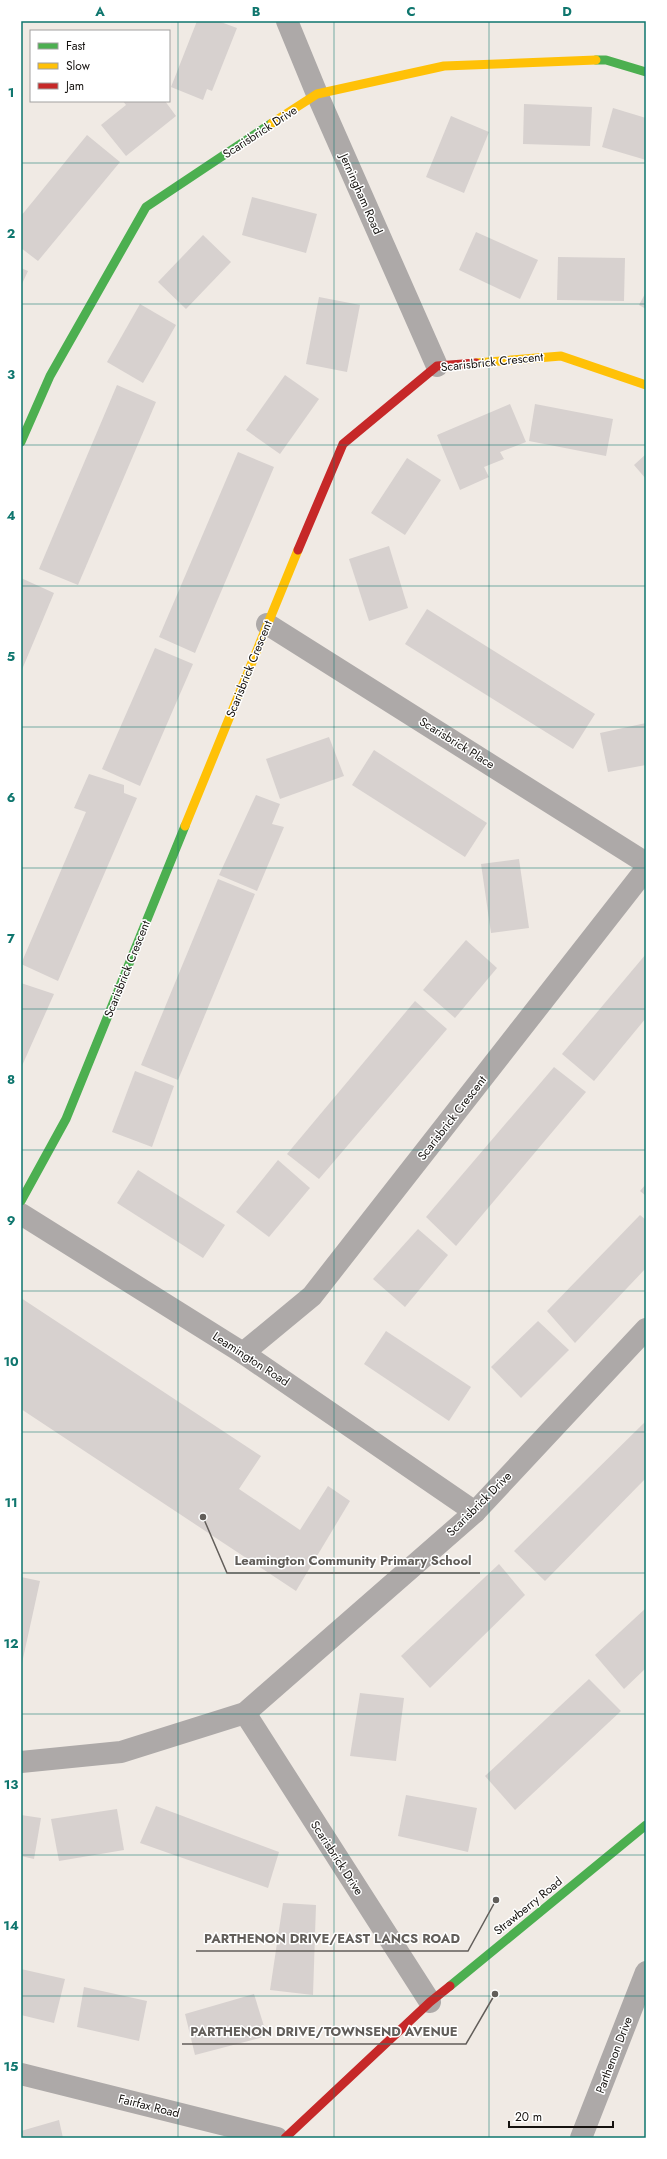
<svg xmlns="http://www.w3.org/2000/svg" width="667" height="2159" font-family="Jost,sans-serif">
  <style>
    .building { fill: #d7d1cf }
    .lines { fill: none; stroke-linecap: round; stroke-linejoin: round }
    .street { stroke: #ada9a8; stroke-width: 22 }
    .fast { stroke: #4caf50; stroke-width: 9 }
    .slow { stroke: #ffc107; stroke-width: 9 }
    .jam { stroke: #c62828; stroke-width: 9 }
    .grid { fill: none; stroke: #0f766e; stroke-width: 1; stroke-opacity: 0.55 }
    .labels { text-anchor: middle; stroke-width: 3; stroke-linejoin: round; paint-order: stroke }
    .street-label { font-size: 12px; fill: #15120f; stroke: #fff }
    .leader { fill: none; stroke: #625e5a; stroke-width: 1.5 }
    .callout-dot { fill: #625e5a; stroke: #fff; stroke-width: 1.5 }
    .callout-label { font-size: 13px; text-anchor: middle; font-weight: bold; fill: #625e5a; stroke: #fff; stroke-width: 3; stroke-linejoin: round; paint-order: stroke }
    .neatline { fill: none; stroke: #0f766e; stroke-width: 1.5 }
    .grid-label { font-size: 13px; text-anchor: middle; font-weight: bold; fill: #0f766e }
  </style>
  <rect width="100%" height="100%" fill="#f0eae4"/>
  <g class="building">
    <path d="M 197,21 L 218,21 L 237,28 L 212,91 L 207,89 L 203,100 L 171,87 Z"/>
    <path d="M 123,101 L 165,101 L 176,116 L 126,156 L 101,125 L 126,105 Z"/>
    <path d="M 524,104 L 592,107 L 590,146 L 523,144 Z"/>
    <path d="M 613,108 L 646,118 L 646,160 L 602,147 Z"/>
    <path d="M 451,116 L 489,132 L 464,193 L 426,177 Z"/>
    <path d="M 87,135 L 120,162 L 38,261 L 21,248 L 21,216 Z"/>
    <path d="M 252,197 L 317,214 L 306,253 L 242,235 Z"/>
    <path d="M 476,232 L 538,260 L 520,299 L 459,270 Z"/>
    <path d="M 203,235 L 231,262 L 186,309 L 158,282 Z"/>
    <path d="M 558,257 L 625,258 L 624,301 L 557,300 Z"/>
    <path d="M 21,268 L 28,271 L 21,286 Z"/>
    <path d="M 646,292 L 646,309 L 639,305 Z"/>
    <path d="M 319,297 L 360,305 L 347,372 L 306,364 Z"/>
    <path d="M 140,304 L 176,325 L 143,383 L 107,362 Z"/>
    <path d="M 285,375 L 319,399 L 280,454 L 246,430 Z"/>
    <path d="M 117,385 L 156,402 L 78,585 L 39,569 Z"/>
    <path d="M 510,404 L 526,442 L 500,452 L 504,459 L 484,467 L 489,477 L 460,490 L 437,435 Z"/>
    <path d="M 535,404 L 613,419 L 606,456 L 529,441 Z"/>
    <path d="M 238,452 L 274,467 L 195,653 L 159,637 Z"/>
    <path d="M 646,454 L 646,479 L 634,465 Z"/>
    <path d="M 407,458 L 441,480 L 405,535 L 371,513 Z"/>
    <path d="M 389,546 L 408,608 L 369,621 L 349,559 Z"/>
    <path d="M 21,578 L 54,593 L 21,672 Z"/>
    <path d="M 427,609 L 595,714 L 573,749 L 405,644 Z"/>
    <path d="M 155,648 L 193,664 L 140,786 L 102,769 Z"/>
    <path d="M 646,723 L 646,765 L 608,772 L 600,733 Z"/>
    <path d="M 329,737 L 344,776 L 280,799 L 266,759 Z"/>
    <path d="M 374,750 L 487,823 L 465,857 L 352,785 Z"/>
    <path d="M 89,774 L 124,785 L 124,793 L 137,798 L 58,981 L 21,964 L 86,812 L 74,808 Z"/>
    <path d="M 256,795 L 280,804 L 272,824 L 284,827 L 257,891 L 219,875 Z"/>
    <path d="M 519,859 L 529,928 L 491,933 L 481,864 Z"/>
    <path d="M 218,879 L 255,894 L 178,1080 L 141,1065 Z"/>
    <path d="M 466,940 L 497,968 L 455,1018 L 423,990 Z"/>
    <path d="M 646,954 L 646,1018 L 594,1081 L 562,1054 Z"/>
    <path d="M 21,983 L 54,994 L 21,1068 Z"/>
    <path d="M 415,1001 L 447,1029 L 319,1179 L 287,1154 Z"/>
    <path d="M 554,1067 L 586,1092 L 456,1246 L 426,1217 Z"/>
    <path d="M 135,1071 L 174,1086 L 152,1147 L 112,1132 Z"/>
    <path d="M 278,1160 L 310,1188 L 269,1237 L 236,1212 Z"/>
    <path d="M 138,1170 L 225,1225 L 203,1258 L 117,1203 Z"/>
    <path d="M 646,1184 L 646,1196 L 640,1191 Z"/>
    <path d="M 640,1215 L 646,1220 L 646,1268 L 575,1343 L 547,1311 Z"/>
    <path d="M 418,1229 L 448,1255 L 405,1307 L 373,1279 Z"/>
    <path d="M 21,1298 L 261,1456 L 239,1489 L 300,1530 L 328,1486 L 350,1501 L 296,1591 L 21,1409 Z"/>
    <path d="M 538,1321 L 569,1350 L 521,1398 L 491,1367 Z"/>
    <path d="M 386,1331 L 471,1387 L 449,1421 L 364,1364 Z"/>
    <path d="M 646,1421 L 646,1478 L 545,1581 L 514,1551 Z"/>
    <path d="M 499,1564 L 525,1595 L 430,1688 L 401,1656 Z"/>
    <path d="M 21,1577 L 40,1581 L 22,1663 L 21,1663 Z"/>
    <path d="M 646,1608 L 646,1668 L 624,1689 L 595,1655 Z"/>
    <path d="M 589,1679 L 621,1711 L 515,1810 L 485,1776 Z"/>
    <path d="M 360,1693 L 404,1698 L 396,1761 L 350,1756 Z"/>
    <path d="M 406,1795 L 477,1808 L 468,1852 L 398,1836 Z"/>
    <path d="M 156,1806 L 279,1852 L 268,1888 L 140,1843 Z"/>
    <path d="M 117,1809 L 124,1850 L 59,1861 L 51,1819 Z"/>
    <path d="M 21,1815 L 41,1818 L 34,1859 L 21,1856 Z"/>
    <path d="M 283,1903 L 316,1905 L 313,1995 L 270,1990 Z"/>
    <path d="M 21,1969 L 65,1979 L 54,2023 L 21,2015 Z"/>
    <path d="M 84,1987 L 147,2001 L 139,2041 L 77,2027 Z"/>
    <path d="M 254,1994 L 267,2036 L 195,2055 L 185,2014 Z"/>
    <path d="M 59,2120 L 63,2138 L 21,2138 L 21,2131 Z"/>
  </g>
  <g class="lines">
    <g class="street">
      <path d="M 287,21 L 317,94 L 437,366"/>
      <path d="M 267,624 L 646,863"/>
      <path d="M 21,1214 L 243,1353 L 475,1512"/>
      <path d="M 243,1353 L 312,1296 L 646,869"/>
      <path d="M 245,1713 L 430,2002"/>
      <path d="M 21,1762 L 121,1752 L 245,1713 L 475,1512 L 646,1329"/>
      <path d="M 21,2074 L 277,2138"/>
      <path d="M 581,2138 L 646,1972"/>
    </g>
    <g class="fast">
      <path d="M 596,60 L 606,60 L 646,72"/>
      <path d="M 21,442 L 50,376 L 146,207 L 272,123"/>
      <path d="M 21,1201 L 66,1119 L 185,826"/>
      <path d="M 450,1986 L 646,1825"/>
    </g>
    <g class="slow">
      <path d="M 272,123 L 317,94 L 444,66 L 596,60"/>
      <path d="M 476,363 L 561,356 L 646,385"/>
      <path d="M 185,826 L 298,550"/>
    </g>
    <g class="jam">
      <path d="M 298,550 L 343,444 L 437,366 L 476,363"/>
      <path d="M 285,2138 L 430,2002 L 450,1986"/>
    </g>
  </g>
  <path class="grid" d="M 178,21 L 178,2138M 334,21 L 334,2138M 489,21 L 489,2138M 21,163 L 646,163M 21,304 L 646,304M 21,445 L 646,445M 21,586 L 646,586M 21,727 L 646,727M 21,868 L 646,868M 21,1009 L 646,1009M 21,1150 L 646,1150M 21,1291 L 646,1291M 21,1432 L 646,1432M 21,1573 L 646,1573M 21,1714 L 646,1714M 21,1855 L 646,1855M 21,1996 L 646,1996"/>
  <g class="labels">
    <g class="street-label">
      <text transform="translate(260 132) rotate(-33)" y="4">Scarisbrick Drive</text>
      <text transform="translate(361 194) rotate(66)" y="4">Jerningham Road</text>
      <text transform="translate(492 362) rotate(-6)" y="4">Scarisbrick Crescent</text>
      <text transform="translate(249 669) rotate(-68)" y="4">Scarisbrick Crescent</text>
      <text transform="translate(457 743) rotate(32)" y="4">Scarisbrick Place</text>
      <text transform="translate(127 969) rotate(-68)" y="4">Scarisbrick Crescent</text>
      <text transform="translate(452 1118) rotate(-52)" y="4">Scarisbrick Crescent</text>
      <text transform="translate(251 1359) rotate(33)" y="4">Leamington Road</text>
      <text transform="translate(479 1504) rotate(-45)" y="4">Scarisbrick Drive</text>
      <text transform="translate(337 1858) rotate(57)" y="4">Scarisbrick Drive</text>
      <text transform="translate(528 1906) rotate(-39)" y="4">Strawberry Road</text>
      <text transform="translate(614 2055) rotate(-69)" y="4">Parthenon Drive</text>
      <text transform="translate(149 2106) rotate(14)" y="4">Fairfax Road</text>
    </g>
  </g>
  <path class="leader" d="M203 1517L227 1573H480M496 1900L468 1951H196M495 1994L466 2044H182"/>
  <g class="callout-dot">
    <circle cx="203" cy="1517" r="4"/>
    <circle cx="496" cy="1900" r="4"/>
    <circle cx="495" cy="1994" r="4"/>
  </g>
  <g class="callout-label">
    <text x="353" y="1565">Leamington Community Primary School</text>
    <text x="332" y="1943">PARTHENON DRIVE/EAST LANCS ROAD</text>
    <text x="324" y="2036">PARTHENON DRIVE/TOWNSEND AVENUE</text>
  </g>
  <rect width="667" height="2159" fill="none" stroke="#ffffff" stroke-width="44"/>
  <rect x="30" y="30" width="140" height="72" fill="#ffffff" stroke="#a1a09f"/>
  <rect x="38" y="43" width="20" height="6" fill="#4caf50" stroke="#a1a09f"/>
  <text x="66" y="50" font-size="12" fill="#15120f">Fast</text>
  <rect x="38" y="63" width="20" height="6" fill="#ffc107" stroke="#a1a09f"/>
  <text x="66" y="70" font-size="12" fill="#15120f">Slow</text>
  <rect x="38" y="83" width="20" height="6" fill="#c62828" stroke="#a1a09f"/>
  <text x="66" y="90" font-size="12" fill="#15120f">Jam</text>
  <path d="M509 2121v6h104v-6" fill="none" stroke="#15120f" stroke-width="2"/>
  <text x="515" y="2121" font-size="12" fill="#15120f" stroke="#ffffff" stroke-width="3" paint-order="stroke">20 m</text>
  <rect x="22" y="22" width="623" height="2115" class="neatline"/>
  <g class="grid-label">
    <text x="100" y="16">A</text>
    <text x="256" y="16">B</text>
    <text x="411" y="16">C</text>
    <text x="567" y="16">D</text>
    <text x="11" y="97">1</text>
    <text x="11" y="238">2</text>
    <text x="11" y="379">3</text>
    <text x="11" y="520">4</text>
    <text x="11" y="661">5</text>
    <text x="11" y="802">6</text>
    <text x="11" y="943">7</text>
    <text x="11" y="1084">8</text>
    <text x="11" y="1225">9</text>
    <text x="11" y="1366">10</text>
    <text x="11" y="1507">11</text>
    <text x="11" y="1648">12</text>
    <text x="11" y="1789">13</text>
    <text x="11" y="1930">14</text>
    <text x="11" y="2071">15</text>
  </g>
</svg>
